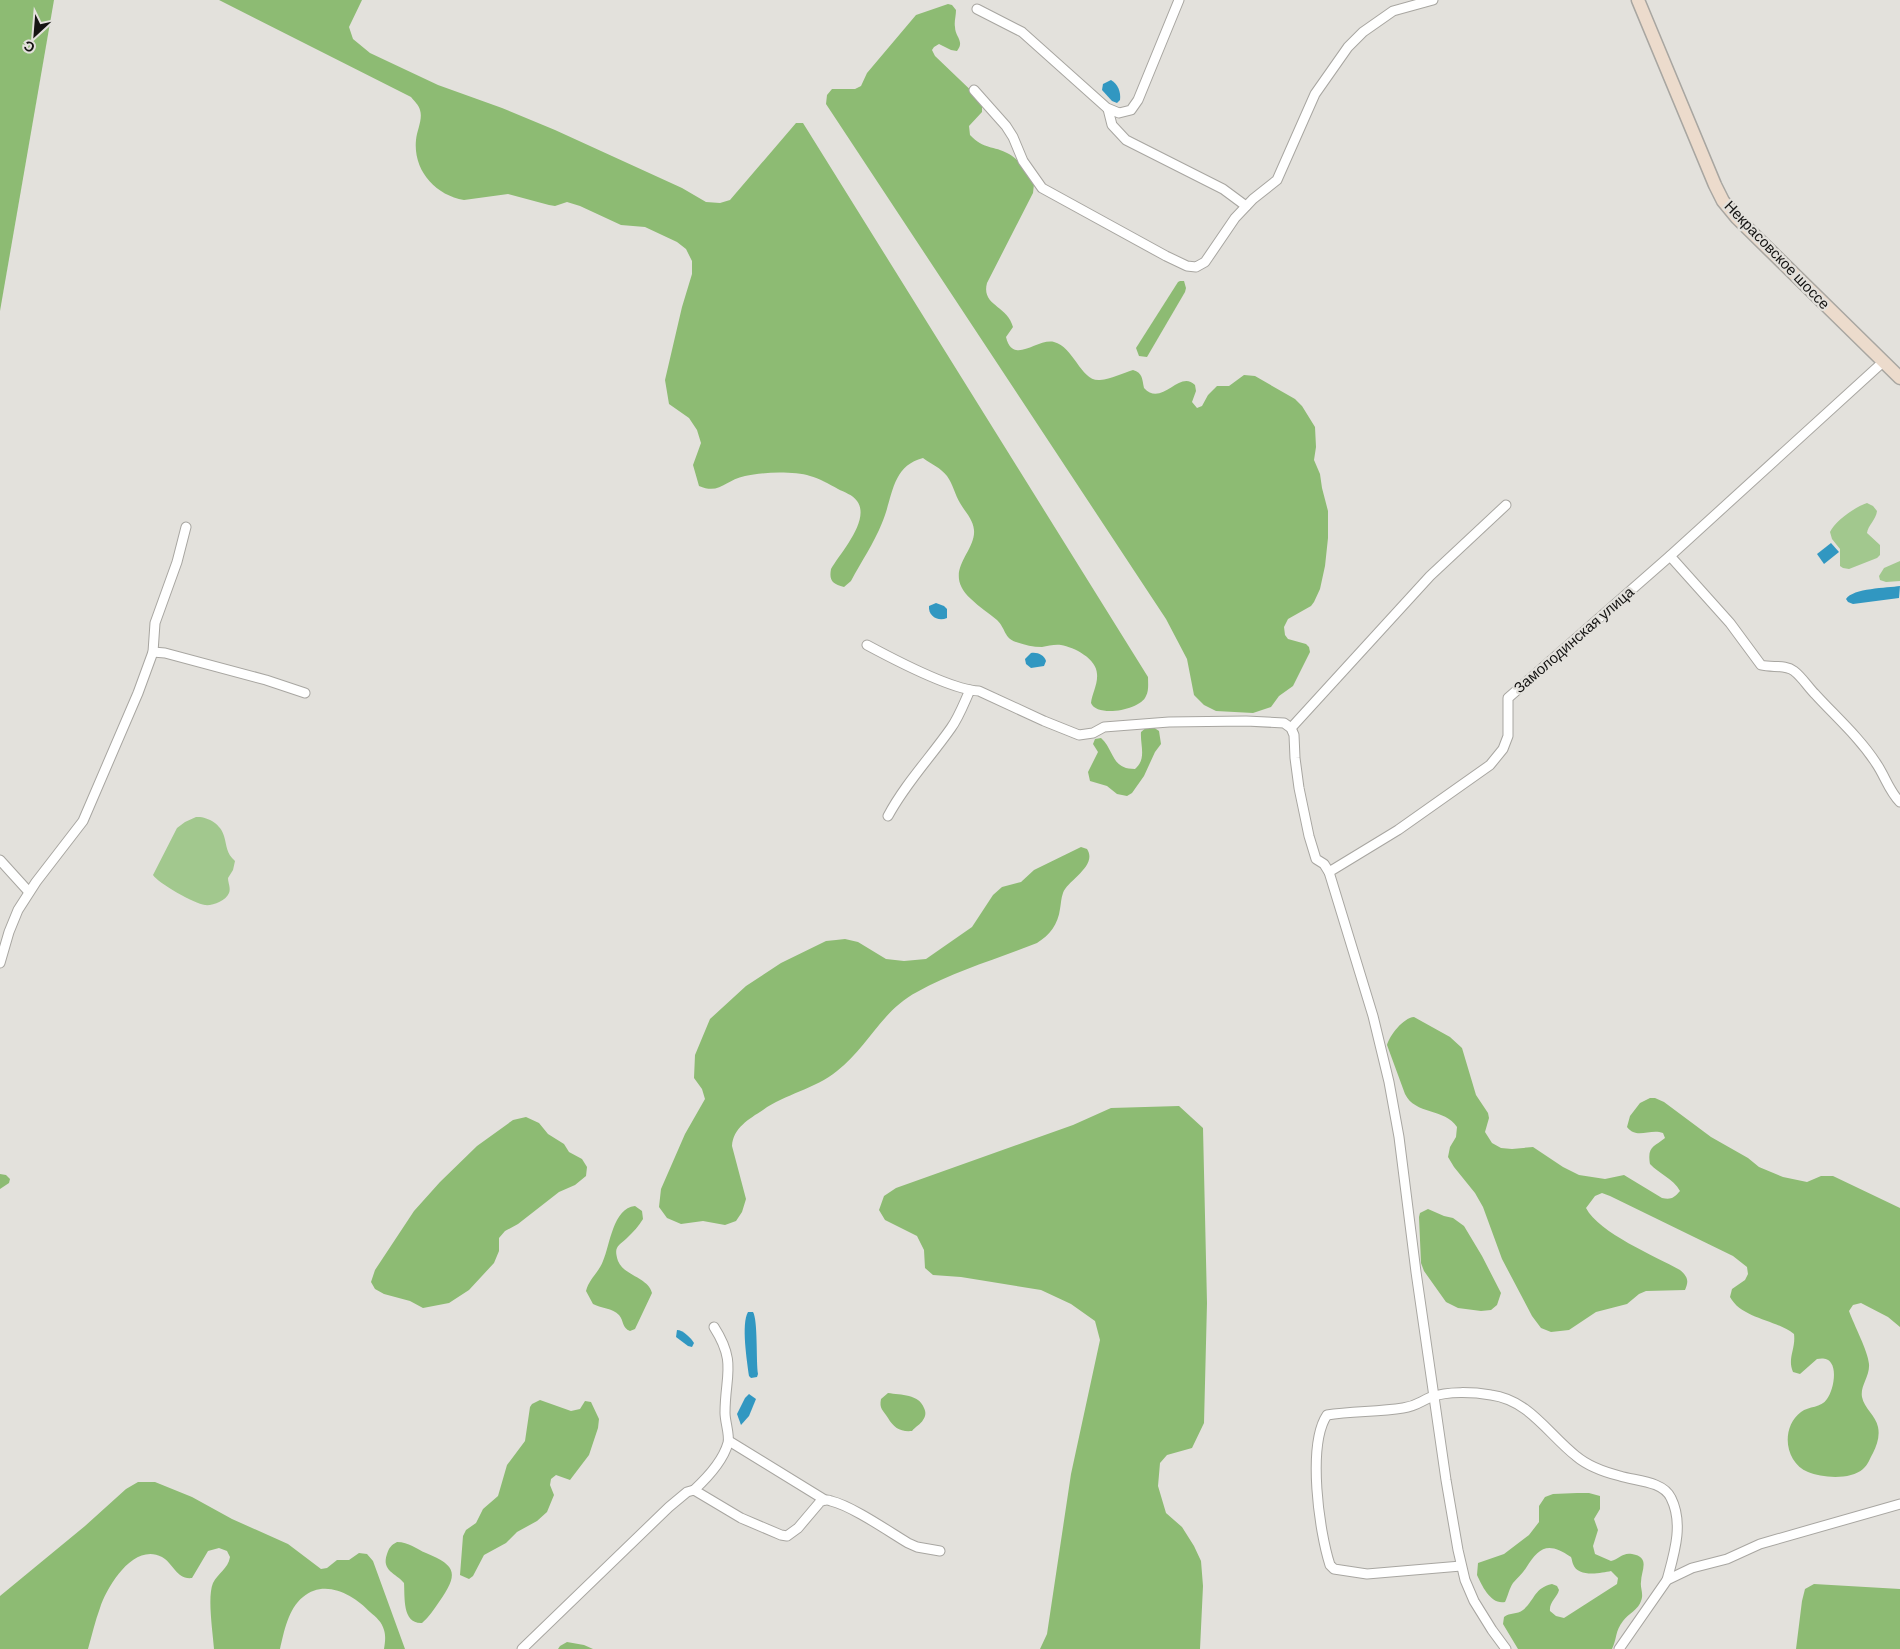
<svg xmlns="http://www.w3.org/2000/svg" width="1900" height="1649" font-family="Barlow,sans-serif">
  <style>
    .green { fill: #a2c88e }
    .forest { fill: #8dbb73 }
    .water { fill: #3197c1 }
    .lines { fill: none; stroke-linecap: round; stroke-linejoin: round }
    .street-casing { stroke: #a8a6a1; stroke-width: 11 }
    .secondary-casing { stroke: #a8a6a1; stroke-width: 15 }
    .street { stroke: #fff; stroke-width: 9 }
    .secondary { stroke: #ecdbcc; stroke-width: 12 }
    .labels { text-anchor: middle; stroke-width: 4.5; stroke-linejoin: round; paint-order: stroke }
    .street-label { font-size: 15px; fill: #151413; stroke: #e3e1dc }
  </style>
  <rect width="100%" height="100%" fill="#e3e1dc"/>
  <g class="green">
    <path d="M 1867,503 L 1873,506 L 1877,511 C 1876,520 1868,525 1867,533 L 1880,545 L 1880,555 L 1877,558 L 1849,569 L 1843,568 L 1840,566 L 1840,549 L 1832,539 L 1830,532 C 1835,521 1855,507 1867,503 Z"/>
    <path d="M 1900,561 L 1900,581 L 1886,582 L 1880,580 L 1879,576 L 1884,568 Z"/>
    <path d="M 196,817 C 207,816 221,824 224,836 C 227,846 226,853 235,861 L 233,870 L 228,878 C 228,883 231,888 229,893 C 226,901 212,906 205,905 C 195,904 158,883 153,875 L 177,828 L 185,822 Z"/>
  </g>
  <g class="forest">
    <path d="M 0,0 L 54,0 L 0,311 Z"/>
    <path d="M 219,0 L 362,0 L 349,27 L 353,39 L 370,53 L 438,85 L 502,108 L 555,130 L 682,188 L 706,202 L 720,203 L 730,200 L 796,123 L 803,123 L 1148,677 C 1148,683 1149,691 1146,696 C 1141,710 1097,718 1091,703 C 1092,694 1098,684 1097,674 C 1097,659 1074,647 1061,645 C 1055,644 1048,646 1042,647 C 1033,647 1025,645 1016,642 C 1004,638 1006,629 997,620 C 989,613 979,607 971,599 C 941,571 976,553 974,530 C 973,519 965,512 960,503 C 955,495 953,484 947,476 C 941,468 931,464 923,458 C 891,466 893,498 882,523 C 874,543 861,562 851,581 L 844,587 C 832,584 829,580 831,569 C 840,553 871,520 857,501 C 853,495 844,492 838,489 C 829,484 819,478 810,476 C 794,471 761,472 745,476 C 725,480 720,495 699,486 L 693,465 L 701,443 L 697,430 L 689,418 L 669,404 L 665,380 L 682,307 L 692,274 L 692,261 L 686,249 L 677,242 L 645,227 L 621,225 L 580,206 L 567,202 L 555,206 L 549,205 L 508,194 L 464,200 C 435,195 413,170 416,140 C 417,130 423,119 420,110 C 419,105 414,101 411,97 Z"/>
    <path d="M 948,4 L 952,5 L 956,10 C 956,16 954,22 955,27 C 955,37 965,41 957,51 L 951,50 L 939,44 L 934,47 L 932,50 L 935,56 L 982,101 L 982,112 L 969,126 L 970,135 C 984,150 993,145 1009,154 C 1020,160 1027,173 1034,184 L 1033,193 L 987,283 C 981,306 1007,305 1013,327 L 1006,337 C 1013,366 1037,338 1054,342 C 1074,347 1081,382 1100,380 C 1111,379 1123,373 1133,370 C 1143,373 1142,379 1144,388 C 1162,408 1179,369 1195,385 L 1196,391 L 1192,402 L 1197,408 L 1202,406 L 1208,395 L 1217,386 L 1229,386 L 1244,375 L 1255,376 L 1295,399 L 1302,406 L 1315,427 L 1316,447 L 1314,460 L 1320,474 L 1322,488 L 1328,511 L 1328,538 L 1325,566 L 1320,589 L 1314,602 L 1311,606 L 1288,619 L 1284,627 L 1285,635 L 1288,639 L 1306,644 L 1309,647 L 1310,652 L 1293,686 L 1279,696 L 1271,707 L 1253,713 L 1216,711 L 1204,705 L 1194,695 L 1187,659 L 1166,619 L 826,104 L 827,95 L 832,89 L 855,89 L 861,86 L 867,73 L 916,15 Z"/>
    <path d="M 1180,281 L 1184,281 L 1186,288 L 1185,292 L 1147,357 L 1139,356 L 1136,348 L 1178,282 Z"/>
    <path d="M 1147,727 L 1153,727 L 1159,731 L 1161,744 L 1155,752 L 1144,776 L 1132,793 L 1127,796 L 1117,794 L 1107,786 L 1090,781 L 1088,772 L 1098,752 L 1093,744 L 1095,739 L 1101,738 C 1115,751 1111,769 1135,769 C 1147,759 1140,745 1141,732 Z"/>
    <path d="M 1081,847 L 1087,849 C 1098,866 1068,880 1063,893 C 1061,898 1061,904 1060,909 C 1058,924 1050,935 1037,943 C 997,959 955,971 917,992 C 882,1010 867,1048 837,1071 C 815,1089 785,1094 763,1110 C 749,1119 733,1128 732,1146 L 746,1199 L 742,1212 L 736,1221 L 725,1225 L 703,1221 L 681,1224 L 667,1218 L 659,1207 L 661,1189 L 685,1134 L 705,1099 L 702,1089 L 694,1078 L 695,1055 L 710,1019 L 746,986 L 781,963 L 826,941 L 836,940 L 845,939 L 858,942 L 886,959 L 904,961 L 926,959 L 972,927 L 993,895 L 1002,887 L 1021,882 L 1034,870 Z"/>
    <path d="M 1414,1017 L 1450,1037 L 1462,1048 L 1476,1095 L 1488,1113 L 1489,1118 L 1485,1132 L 1492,1143 L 1501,1148 L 1512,1149 L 1533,1147 L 1563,1167 L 1579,1175 L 1605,1179 L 1624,1175 L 1662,1198 C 1671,1200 1674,1198 1680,1191 C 1673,1178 1659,1174 1650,1164 C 1647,1146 1654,1147 1665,1138 L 1663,1133 C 1650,1128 1637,1140 1627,1127 L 1630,1116 L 1640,1103 L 1650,1098 L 1655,1098 L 1664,1102 L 1711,1137 L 1748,1158 L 1759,1167 L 1783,1177 L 1807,1182 L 1821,1176 L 1833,1176 L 1900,1208 L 1900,1327 L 1888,1317 L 1861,1303 L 1853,1305 L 1849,1311 C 1854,1325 1868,1351 1869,1364 C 1870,1376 1860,1386 1862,1397 C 1864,1408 1876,1416 1878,1427 C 1880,1436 1877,1445 1873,1453 C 1870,1458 1868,1465 1863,1469 C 1851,1480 1822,1478 1808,1472 C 1785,1463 1780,1428 1801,1412 C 1809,1406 1821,1408 1827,1399 C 1833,1391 1837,1371 1831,1363 C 1828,1358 1822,1358 1817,1359 L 1800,1374 L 1793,1372 C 1787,1358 1796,1349 1794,1334 C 1775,1319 1742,1319 1730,1297 L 1732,1289 L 1745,1280 L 1748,1274 L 1747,1267 L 1733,1256 L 1610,1196 L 1602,1193 L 1595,1196 L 1586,1208 C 1599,1233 1655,1256 1680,1270 C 1688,1277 1689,1281 1685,1290 L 1646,1291 L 1639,1294 L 1627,1304 L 1596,1312 L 1569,1330 L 1551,1332 L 1541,1328 L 1532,1316 L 1502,1259 L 1483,1207 L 1475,1193 L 1454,1167 L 1448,1157 L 1450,1147 L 1456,1137 L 1457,1127 C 1445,1108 1415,1115 1405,1094 L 1387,1045 C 1390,1035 1403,1018 1414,1017 Z"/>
    <path d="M 1179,1106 L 1203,1128 L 1207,1303 L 1204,1423 L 1192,1448 L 1167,1455 L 1160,1463 L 1158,1486 L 1166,1513 L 1182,1527 L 1194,1546 L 1201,1561 L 1203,1586 L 1200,1649 L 1040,1649 L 1047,1634 L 1071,1474 L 1100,1340 L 1095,1321 L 1071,1304 L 1041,1290 L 961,1277 L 933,1275 L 925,1268 L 924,1250 L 917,1236 L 885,1220 L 879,1210 L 884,1196 L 896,1188 L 1073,1125 L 1111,1108 Z"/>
    <path d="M 526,1117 L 539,1123 L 548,1134 L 564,1144 L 569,1152 L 582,1159 L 587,1167 L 586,1176 L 575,1185 L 559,1192 L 518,1224 L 505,1231 L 499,1238 L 499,1251 L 494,1263 L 469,1290 L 449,1303 L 423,1308 L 410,1301 L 384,1294 L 375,1289 L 371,1282 L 375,1270 L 414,1211 L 440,1182 L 477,1146 L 513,1120 Z"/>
    <path d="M 0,1174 L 6,1175 L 10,1179 L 9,1183 L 0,1189 Z"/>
    <path d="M 635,1206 L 642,1211 L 643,1219 C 639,1226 633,1232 627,1238 C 619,1246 613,1246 618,1261 C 624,1276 648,1277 652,1293 L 635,1329 L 630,1331 C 622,1328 624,1321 619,1315 C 613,1308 600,1308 593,1304 L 586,1291 C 589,1279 599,1272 603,1261 C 610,1245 613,1208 635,1206 Z"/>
    <path d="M 1428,1209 L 1444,1216 L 1453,1218 L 1464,1226 L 1482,1256 L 1501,1293 L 1497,1305 L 1491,1310 L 1481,1311 L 1458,1308 L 1446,1302 L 1424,1271 L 1421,1263 L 1419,1217 L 1420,1213 Z"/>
    <path d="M 888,1393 C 901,1395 919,1394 924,1408 C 926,1412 926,1416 923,1420 C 921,1424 915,1427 912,1431 C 900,1432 894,1428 888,1418 C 883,1410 879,1409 881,1399 Z"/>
    <path d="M 540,1400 L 571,1411 L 580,1409 L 585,1401 L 591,1402 L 599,1419 L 598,1428 L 589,1455 L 570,1480 L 556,1475 L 551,1479 L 550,1485 L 554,1495 L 547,1512 L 537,1521 L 517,1532 L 506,1543 L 484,1555 L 473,1576 L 469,1579 L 460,1575 L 463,1536 L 466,1530 L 476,1523 L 483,1509 L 498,1496 L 507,1465 L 525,1441 L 530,1407 L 532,1404 Z"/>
    <path d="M 138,1482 L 155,1482 L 192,1497 L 232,1519 L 288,1544 L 321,1569 L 327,1568 L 337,1560 L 349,1560 L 359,1553 L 367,1554 L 373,1561 L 405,1649 L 384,1649 C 385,1643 386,1636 384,1630 C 382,1622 376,1617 370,1612 C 354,1595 325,1578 303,1597 C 288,1609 284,1632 280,1649 L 214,1649 C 213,1633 207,1597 213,1583 C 218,1573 228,1569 230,1557 L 227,1551 L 219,1548 L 208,1551 L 192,1578 C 177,1580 173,1563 162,1557 C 134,1542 107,1586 100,1608 C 95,1621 92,1635 88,1649 L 0,1649 L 0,1596 L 85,1526 L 126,1489 Z"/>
    <path d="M 1577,1493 L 1589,1493 L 1600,1496 L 1600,1509 L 1594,1519 L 1598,1530 L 1593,1546 L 1595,1554 L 1611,1561 C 1619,1559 1623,1552 1632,1554 C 1651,1557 1641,1571 1641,1582 C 1640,1588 1644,1594 1641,1601 C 1639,1609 1628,1614 1623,1621 C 1615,1631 1617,1639 1612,1649 L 1518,1649 L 1503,1624 L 1504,1617 C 1510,1612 1517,1615 1523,1610 C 1535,1600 1534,1588 1552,1584 L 1557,1586 L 1559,1590 C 1557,1598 1549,1602 1550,1611 L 1556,1616 L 1564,1618 L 1617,1584 L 1618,1578 L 1611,1571 C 1601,1573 1578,1578 1573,1564 C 1572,1562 1572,1559 1571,1557 C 1548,1541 1539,1547 1526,1568 C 1522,1574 1517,1578 1513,1583 C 1509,1589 1508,1596 1505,1602 C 1491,1605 1482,1586 1477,1575 L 1478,1563 L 1504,1554 L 1529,1535 L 1539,1522 L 1539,1506 L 1545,1497 L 1553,1494 Z"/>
    <path d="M 397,1542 C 409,1542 416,1549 426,1553 C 458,1566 458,1575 439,1602 C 434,1609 429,1617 422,1623 C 402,1624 405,1597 404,1583 C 396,1573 381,1571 387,1554 C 389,1548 391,1545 397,1542 Z"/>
    <path d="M 1814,1584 L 1900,1589 L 1900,1649 L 1796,1649 L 1802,1601 L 1805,1589 Z"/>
    <path d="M 567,1642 L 584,1645 L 593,1649 L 558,1649 L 560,1646 Z"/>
  </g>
  <g class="water">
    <path d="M 1111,80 C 1118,84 1121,92 1120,100 L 1117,103 L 1112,101 L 1102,90 L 1103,84 Z"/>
    <path d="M 1831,543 L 1839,552 L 1824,564 L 1817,554 Z"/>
    <path d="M 1900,586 L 1899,598 L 1853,604 L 1848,602 L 1846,599 C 1853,588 1887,588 1900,586 Z"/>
    <path d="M 936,603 L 944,606 L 947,609 L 947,618 C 938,622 928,616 929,606 Z"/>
    <path d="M 1031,653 C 1038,652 1044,655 1046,661 L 1044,666 L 1031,668 L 1026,664 L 1025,659 Z"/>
    <path d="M 748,1312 L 753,1312 C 758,1320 756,1361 758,1374 L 757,1377 L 751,1378 L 749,1376 C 747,1361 741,1324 748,1312 Z"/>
    <path d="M 677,1330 C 683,1330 691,1338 694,1343 L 692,1347 L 688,1346 L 676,1337 Z"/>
    <path d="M 749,1394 L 756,1399 L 749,1416 L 741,1425 L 737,1414 L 745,1398 Z"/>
  </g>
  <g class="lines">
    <defs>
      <g id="street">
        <path d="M 977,9 L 1022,32 L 1107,108 L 1119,113 L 1131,110 L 1138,100 L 1179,0"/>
        <path d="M 974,90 L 1006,126 L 1013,137 L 1023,161 L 1042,188 L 1166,256 L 1187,266 L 1196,267 L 1205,262 L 1235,218 L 1253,199 L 1277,180 L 1315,94 L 1348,47 L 1363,32 L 1393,11 L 1433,0"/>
        <path d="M 1108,109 L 1112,125 L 1126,140 L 1223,189 L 1246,206"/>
        <path d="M 1670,556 L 1730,623 L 1761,665 C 1772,668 1785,664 1794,671 C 1802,677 1808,687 1815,694 C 1836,717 1859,737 1876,763 C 1885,776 1889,791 1900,802"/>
        <path d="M 867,645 C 893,659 951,690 979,691 L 1044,721 L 1079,735 L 1093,733 L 1104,727 L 1169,722 L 1246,721 L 1284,723 L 1291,728 L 1294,735 L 1295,758 L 1299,788 L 1309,836 L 1316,859 L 1324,864 L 1329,872"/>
        <path d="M 153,652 L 165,653 L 266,680 L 305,693"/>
        <path d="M 1291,728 L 1430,576 L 1506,505"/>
        <path d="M 888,816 C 905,784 930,758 951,728 C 959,717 964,703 970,690"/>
        <path d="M 0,860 L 29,892"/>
        <path d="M 0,963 L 9,932 L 18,910 L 36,882 L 83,821 L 138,693 L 153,652 L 155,623 L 177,562 L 186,527"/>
        <path d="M 729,1441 L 825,1500"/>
        <path d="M 694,1490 C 707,1478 723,1461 728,1443 C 730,1435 725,1422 725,1413 C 725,1375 737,1363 714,1327"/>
        <path d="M 1461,1566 L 1367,1574 L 1334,1569 L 1330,1565 C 1319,1531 1307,1445 1327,1415 C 1352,1411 1378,1412 1403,1408 C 1417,1406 1419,1402 1431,1397 C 1448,1391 1473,1392 1491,1395 C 1529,1400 1548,1434 1576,1456 C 1589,1467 1604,1472 1620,1476 C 1636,1481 1663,1481 1671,1498 C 1684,1524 1674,1554 1667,1580"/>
        <path d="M 522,1649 L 669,1507 L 687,1492 L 694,1490 L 741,1518 L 781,1535 L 787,1536 L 798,1528 L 820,1502 C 824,1500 827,1499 831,1501 C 852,1506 888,1531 908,1543 L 917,1547 L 940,1551"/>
        <path d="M 1506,1649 L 1492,1630 L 1474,1601 L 1465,1580 L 1458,1550 L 1446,1480 L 1416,1272 L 1399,1137 L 1389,1082 L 1373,1016 L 1329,872 L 1398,830 L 1490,765 L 1503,749 L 1508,736 L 1508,698 L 1670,556 L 1883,362"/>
        <path d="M 1619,1649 L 1667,1580 L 1692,1568 L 1727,1559 L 1760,1544 L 1900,1504"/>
      </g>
      <path id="secondary" d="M 1638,0 L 1715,185 L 1723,201 L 1737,218 L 1900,378"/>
    </defs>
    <use href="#street" class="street-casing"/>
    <use href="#secondary" class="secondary-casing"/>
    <use href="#street" class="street"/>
    <use href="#secondary" class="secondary"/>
  </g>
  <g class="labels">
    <g class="street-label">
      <text transform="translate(1777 255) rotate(46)" y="5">Некрасовское шоссе</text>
      <text transform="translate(1574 640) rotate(-41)" y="5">Замолодинская улица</text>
    </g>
  </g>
  <g transform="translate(35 35) rotate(206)" stroke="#e3e1dc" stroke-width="4" paint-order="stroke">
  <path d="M0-4L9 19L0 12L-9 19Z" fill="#151413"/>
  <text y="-8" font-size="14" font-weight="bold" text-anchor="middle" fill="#151413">С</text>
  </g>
</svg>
